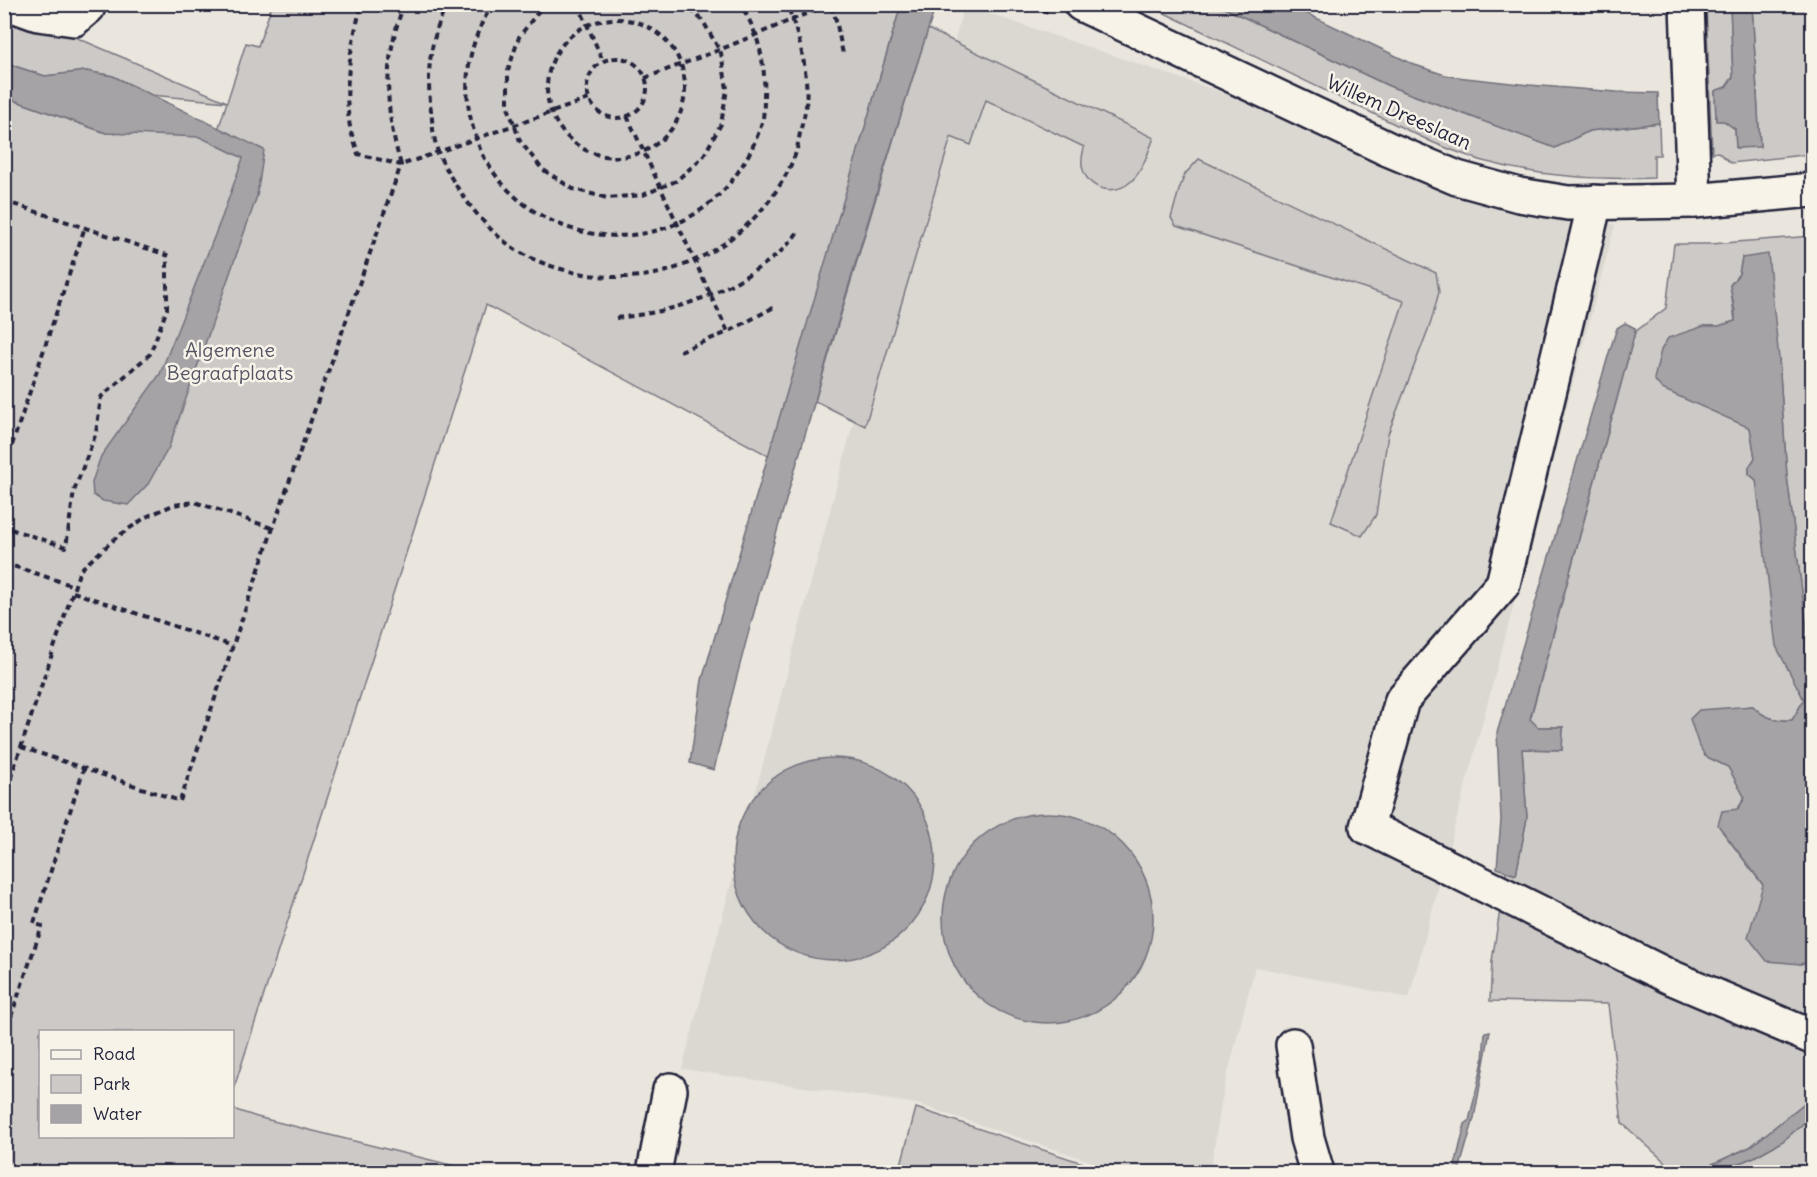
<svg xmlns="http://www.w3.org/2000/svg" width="1817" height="1177" font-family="Delius,sans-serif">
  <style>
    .built { fill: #dbd8d2 }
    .green { fill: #cdc9c6; stroke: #787680; stroke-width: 1.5 }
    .water { fill: #a6a3a6; stroke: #716f7b; stroke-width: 1.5 }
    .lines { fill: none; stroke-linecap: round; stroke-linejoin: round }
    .minor-casing { stroke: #22223b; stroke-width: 38 }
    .path { stroke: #22223b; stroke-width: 4; stroke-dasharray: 6 4.5; stroke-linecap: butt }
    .minor { stroke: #f7f3e8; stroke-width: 33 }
    .labels { text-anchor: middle; stroke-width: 5; stroke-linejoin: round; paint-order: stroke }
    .street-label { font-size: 20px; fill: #22223b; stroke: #f7f3e8 }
    .park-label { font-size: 20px; fill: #555465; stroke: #f7f3e8 }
  </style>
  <rect width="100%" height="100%" fill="#eae6de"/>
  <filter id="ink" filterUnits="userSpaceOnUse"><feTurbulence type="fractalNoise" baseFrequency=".0167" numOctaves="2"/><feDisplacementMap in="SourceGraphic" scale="12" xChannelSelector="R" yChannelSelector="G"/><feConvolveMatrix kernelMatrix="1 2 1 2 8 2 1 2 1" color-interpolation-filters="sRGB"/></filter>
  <g filter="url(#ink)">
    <path class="built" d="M 964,5 L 1615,225 L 1409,998 L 1255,967 L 1223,1093 L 1210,1172 L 1123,1172 L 917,1104 L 682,1069 Z"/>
    <g class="green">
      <path d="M 272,5 L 901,5 L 769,456 L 486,305 L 233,1091 L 232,1032 L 40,1032 L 40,1136 L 232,1136 L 233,1109 L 257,1117 L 479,1172 L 22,1172 L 5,1166 L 5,97 L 106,133 L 217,133 L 227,102 L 150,95 L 113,76 L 86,71 L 45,76 L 5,63 L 5,13 L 75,37 L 227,102 L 246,43 L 258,46 Z"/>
      <path d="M 1148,5 L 1218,5 L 1389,86 L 1555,148 L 1589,131 L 1659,123 L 1660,155 L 1654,155 L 1654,178 C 1598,180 1541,177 1487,162 C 1469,157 1452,150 1434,143 Z"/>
      <path d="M 1706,5 L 1730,5 L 1733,77 L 1726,87 L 1715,91 L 1716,120 L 1724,121 L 1735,129 L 1736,148 L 1760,146 L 1752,5 L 1812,5 L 1812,154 L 1731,163 L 1718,152 L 1712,153 Z"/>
      <path d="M 928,29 L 1154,138 C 1148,152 1142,174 1129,183 C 1112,197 1085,188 1082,165 C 1081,159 1083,153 1084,147 L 986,100 L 971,145 L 951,137 L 865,426 L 815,401 L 899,121 Z"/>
      <path d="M 1199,159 L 1436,273 L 1439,292 L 1431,322 L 1388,434 L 1376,515 L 1362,536 L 1331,522 L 1404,301 L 1176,226 L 1171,218 L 1179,190 L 1185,174 Z"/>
      <path d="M 1812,236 L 1812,654 L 1810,653 L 1787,476 L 1779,359 L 1742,258 L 1739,274 L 1730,285 L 1735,321 L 1719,326 L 1704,326 L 1663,389 L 1750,427 L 1755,458 L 1749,467 L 1749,474 L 1756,480 L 1800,689 L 1804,700 L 1792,720 C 1777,721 1763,718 1753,706 L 1742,707 L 1705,756 L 1728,767 L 1745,798 L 1722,831 L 1763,885 L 1800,964 L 1812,961 L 1812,1097 L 1750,1147 L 1695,1172 L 1676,1172 L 1622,1123 L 1608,1004 L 1490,1001 L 1492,961 L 1506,872 L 1516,875 L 1527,818 L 1522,749 L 1562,750 L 1563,727 L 1538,727 L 1530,720 L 1635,332 L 1666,308 L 1674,244 L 1711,244 Z"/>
      <path d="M 916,1108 L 1110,1172 L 899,1172 Z"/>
      <path d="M 1812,1116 L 1812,1172 L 1778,1172 L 1776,1170 L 1768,1172 L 1717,1172 L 1754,1157 L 1783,1141 Z"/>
    </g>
    <g class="water">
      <path d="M 901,5 L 936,5 C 889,149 845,296 803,442 C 771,551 739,660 714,770 L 690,763 L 702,680 Z"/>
      <path d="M 1218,5 L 1289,5 L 1415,65 L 1448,76 L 1529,85 L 1617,92 L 1658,93 L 1659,123 L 1589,131 L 1555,148 L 1389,86 Z"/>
      <path d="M 1730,5 L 1752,5 L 1760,147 L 1736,148 L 1735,129 L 1724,121 L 1716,121 L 1715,91 L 1726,87 L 1733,77 Z"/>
      <path d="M 5,63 L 45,76 L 86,71 L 113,76 L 264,150 L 257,196 L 169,447 L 148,484 L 128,505 L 103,501 L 93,495 L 92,482 L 101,456 L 160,374 L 222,217 L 243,158 L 200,137 L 106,133 L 5,97 Z"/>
      <path d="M 1768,254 L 1779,359 L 1787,476 L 1810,653 L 1812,654 L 1812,961 L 1800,964 L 1767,961 L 1748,937 L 1763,885 L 1718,825 L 1722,811 L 1738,809 L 1745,798 L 1728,767 L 1705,756 L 1698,743 L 1690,719 L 1699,710 L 1753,706 C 1763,718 1777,721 1792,720 L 1804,700 L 1776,646 L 1756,480 L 1749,474 L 1749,467 L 1755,458 L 1750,428 L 1662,389 L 1654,379 L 1661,350 L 1668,338 L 1704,326 L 1719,326 L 1735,321 L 1735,312 L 1730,285 L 1739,274 L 1742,258 Z"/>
      <path d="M 1625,323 L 1635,328 L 1635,332 L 1530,719 L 1538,727 L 1563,727 L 1562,750 L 1522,749 L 1527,818 L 1516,875 L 1497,868 L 1501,820 L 1497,733 L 1609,353 L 1617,328 Z"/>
      <circle cx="834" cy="859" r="101"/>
      <circle cx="1048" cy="918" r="105"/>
      <path d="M 1490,1031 L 1474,1118 L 1460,1167 L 1455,1166 L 1465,1124 L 1469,1121 L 1483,1061 L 1485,1032 Z"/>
      <path d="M 1812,1097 L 1812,1116 L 1783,1141 L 1754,1157 L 1717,1172 L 1695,1172 L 1750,1147 Z"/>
    </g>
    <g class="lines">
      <defs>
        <g id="minor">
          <path d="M 10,4 L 38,14 L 74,19 L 88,7 L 89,4"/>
          <path d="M 1081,4 L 1388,149 L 1457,178 L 1519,195 L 1568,203 L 1694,201 L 1812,190"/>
          <path d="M 1687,4 L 1694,201"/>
          <path d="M 1595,202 L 1503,584 L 1402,700 L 1367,827 L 1668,976 L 1812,1037"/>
          <path d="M 1293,1045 L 1307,1138 L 1317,1172"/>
          <path d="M 654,1172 L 670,1090"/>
        </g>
      </defs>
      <use href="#minor" class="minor-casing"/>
      <g class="path">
        <path d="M 404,4 C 383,61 384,108 401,165 L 589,99"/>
        <path d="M 447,4 C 428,46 426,74 432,119 C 433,132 435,147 441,159 C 444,166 448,172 452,179 C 470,209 498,243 531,258 C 571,277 631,284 673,269 C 727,251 774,209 795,155 C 798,147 799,137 801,128 C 803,121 805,113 806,106 C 809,70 799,37 787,4"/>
        <path d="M 493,4 C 467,43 460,90 475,134 C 478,141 479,149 483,155 C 534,252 672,265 736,175 C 748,158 758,138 763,118 C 764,110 764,102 764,95 C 766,63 758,31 740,4"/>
        <path d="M 547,4 L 541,8 L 519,37 L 508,71 L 508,107 L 520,141 L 542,169 L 573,189 L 607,198 L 643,195 L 676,181 L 703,157 L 721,124 L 727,89 L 721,53 L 703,21 L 685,4"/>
        <path d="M 578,4 L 603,61"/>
        <path d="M 1033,4 L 1048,12"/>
        <path d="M 831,6 L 836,20 L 843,54"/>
        <circle cx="616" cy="88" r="69"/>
        <circle cx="617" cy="88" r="30"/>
        <path d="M 645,78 L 719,50 L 830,4"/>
        <path d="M 627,116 L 728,332 L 776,306"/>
        <path d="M 4,201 L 167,255 L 167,309 L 150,354 L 101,397 L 96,433 L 74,491 L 66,547 L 4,527"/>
        <path d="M 616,318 C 670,312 705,301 751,273 C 770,261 787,249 799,230"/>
        <path d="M 680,351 L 728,332"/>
        <path d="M 4,445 L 11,448 L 85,227"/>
        <path d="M 4,468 L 11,448"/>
        <path d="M 4,563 L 74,586"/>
        <path d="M 73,592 L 233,646"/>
        <path d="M 21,747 L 180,801 L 273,528 L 401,165 L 358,154 C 356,146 353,139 351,131 C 342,94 351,41 362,4"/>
        <path d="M 4,798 L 80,570 L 117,537 L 146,517 L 173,505 L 195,502 L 272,528"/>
        <path d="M 4,1037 L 42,926 L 34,923 L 84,768"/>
      </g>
      <use href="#minor" class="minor"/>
    </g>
  </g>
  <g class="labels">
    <g class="street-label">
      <text transform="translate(1399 112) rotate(24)" y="7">Willem Dreeslaan</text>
    </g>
    <g class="park-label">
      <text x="230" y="357">Algemene<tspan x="230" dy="23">Begraafplaats</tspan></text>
    </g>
  </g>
  <rect width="1817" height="1177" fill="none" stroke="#f7f3e8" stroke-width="24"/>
  <rect x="12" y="12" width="1793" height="1153" fill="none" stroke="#22223b" stroke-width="2" filter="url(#ink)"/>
  <rect x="39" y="1030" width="195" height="108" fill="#f7f3e8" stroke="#a29fa3" stroke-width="1.5"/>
  <rect x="51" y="1050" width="30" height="9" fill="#f7f3e8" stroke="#a29fa3" stroke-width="1.5"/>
  <text x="93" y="1060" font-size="18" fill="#22223b">Road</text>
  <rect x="51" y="1075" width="30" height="18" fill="#cdc9c6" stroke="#a29fa3" stroke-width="1.5"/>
  <text x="93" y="1090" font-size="18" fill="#22223b">Park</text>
  <rect x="51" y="1105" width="30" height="18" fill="#a6a3a6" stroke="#a29fa3" stroke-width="1.5"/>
  <text x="93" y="1120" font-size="18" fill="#22223b">Water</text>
</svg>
